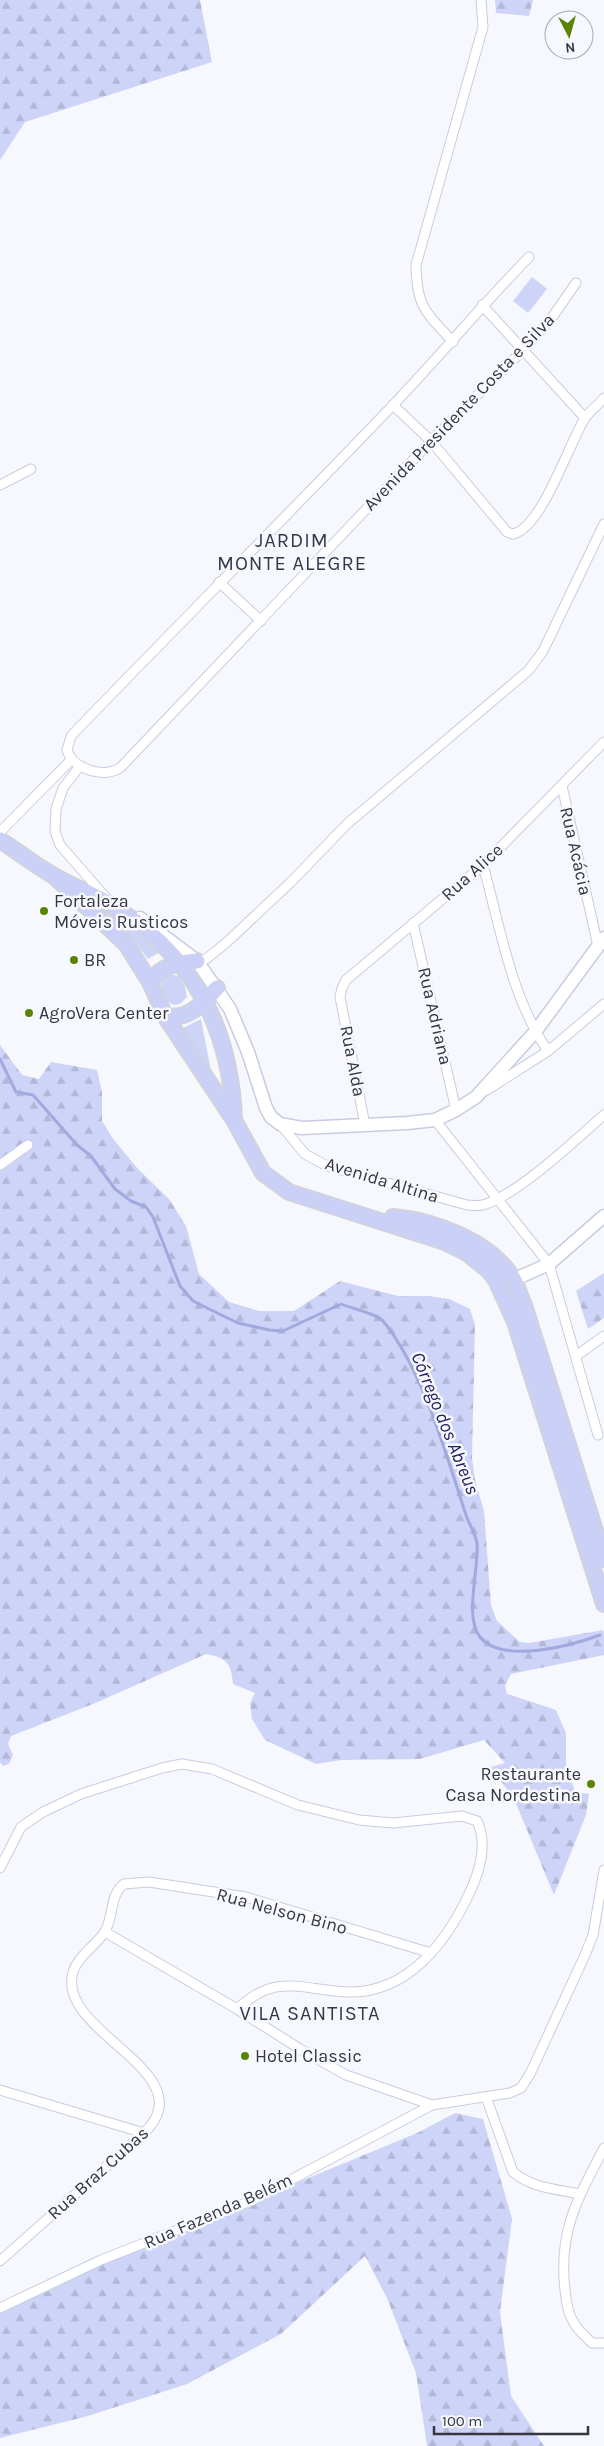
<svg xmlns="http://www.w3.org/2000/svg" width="604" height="2446" font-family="Karla,sans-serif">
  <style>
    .green { fill: #ced4f8 }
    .forest { fill: url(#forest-firs) }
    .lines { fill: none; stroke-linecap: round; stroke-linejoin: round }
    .stream { stroke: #a1a9df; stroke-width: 3 }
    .street-casing { stroke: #c8cce3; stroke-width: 11 }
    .secondary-casing { stroke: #c8cce3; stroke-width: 15 }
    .primary-casing { stroke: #d3d3d5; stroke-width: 18 }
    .street { stroke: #fff; stroke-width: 9 }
    .secondary { stroke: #fff; stroke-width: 12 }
    .primary { stroke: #cbd0f7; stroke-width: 15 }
    .poi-dot { fill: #5a8205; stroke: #f7f8fd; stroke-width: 2 }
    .labels { text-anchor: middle; stroke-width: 5; stroke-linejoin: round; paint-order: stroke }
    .street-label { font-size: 18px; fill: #35363f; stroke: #f7f8fd }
    .poi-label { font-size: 18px; fill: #35363f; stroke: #f7f8fd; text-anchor: start }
    .water-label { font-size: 19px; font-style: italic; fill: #232261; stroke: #f7f8fd }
    .quarter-label { font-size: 20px; letter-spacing: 1px; fill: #343649; stroke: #f7f8fd }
  </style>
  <defs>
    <pattern id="forest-firs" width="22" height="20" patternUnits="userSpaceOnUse" patternTransform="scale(1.25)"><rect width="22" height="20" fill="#ced4f8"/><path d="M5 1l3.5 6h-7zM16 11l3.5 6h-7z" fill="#b2b7d6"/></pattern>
  </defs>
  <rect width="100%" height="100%" fill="#f7f8fd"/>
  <g class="green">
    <path d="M 532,277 L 547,289 L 528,313 L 513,301 Z"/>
    <path d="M 89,900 L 140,934 L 160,952 L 148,959 L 134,941 Z"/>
    <path d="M 168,974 L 178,976 L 185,987 L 187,997 L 180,1004 L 173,1005 L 165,999 L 161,983 Z"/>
    <path d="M 201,1019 L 212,1076 L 181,1029 Z"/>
  </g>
  <g class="forest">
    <path d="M 0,0 L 200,0 L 212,62 L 25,122 L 0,160 Z"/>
    <path d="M 495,0 L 533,0 L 529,16 L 496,13 Z"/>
    <path d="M 0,1045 L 22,1075 L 39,1079 L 51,1062 L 97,1070 L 102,1092 L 102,1121 L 114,1140 L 138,1169 L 169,1199 L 186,1226 L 199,1274 L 229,1302 L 259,1311 L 294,1311 L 340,1281 L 398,1296 L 428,1296 L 449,1299 L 470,1309 L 475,1325 L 472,1458 L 475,1480 L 484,1511 L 491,1605 L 497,1621 L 520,1642 L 529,1643 L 603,1630 L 604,1633 L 604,1655 L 511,1674 L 505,1686 L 507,1694 L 556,1710 L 566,1733 L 566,1764 L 575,1792 L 589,1794 L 586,1815 L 554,1895 L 515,1801 L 491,1767 L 505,1763 L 484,1740 L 420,1759 L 341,1760 L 316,1764 L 265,1740 L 252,1719 L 250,1703 L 255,1693 L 233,1684 C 231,1663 227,1658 206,1654 L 93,1704 L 11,1736 L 8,1744 L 13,1755 L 9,1764 L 3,1766 L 0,1762 Z"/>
    <path d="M 604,1273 L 604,1318 L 588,1329 L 576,1291 Z"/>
    <path d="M 455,2113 L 483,2119 L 512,2219 L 500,2312 L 511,2396 L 544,2446 L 427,2446 L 416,2373 L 387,2298 L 365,2256 L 281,2334 L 187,2384 L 88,2416 L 0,2438 L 0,2314 L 108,2261 L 417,2133 Z"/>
  </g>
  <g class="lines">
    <path class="stream" d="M 0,1059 L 16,1092 L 33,1095 L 77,1145 L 91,1156 L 115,1189 L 131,1201 L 146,1207 L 153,1217 L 180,1286 L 193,1301 L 213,1311 L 238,1323 L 269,1330 L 283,1331 L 341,1304 C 350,1308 378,1314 383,1321 C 422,1368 446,1454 465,1512 C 468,1523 476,1534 477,1544 C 479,1569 464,1617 480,1637 C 503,1665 573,1645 600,1635"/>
    <defs>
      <g id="street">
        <path d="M 529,257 C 482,305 440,356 393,405 C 287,516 178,625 71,736 L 67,750 C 73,770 106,779 121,767 L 431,441 L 524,349 L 551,319 L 576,283"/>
        <path d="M 482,305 L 585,418"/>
        <path d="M 453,342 C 425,311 417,308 416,265 L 483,27 L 481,0"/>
        <path d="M 393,405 L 431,441 L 507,532 L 513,534 C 542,528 569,443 585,418 C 590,411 598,405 604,398"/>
        <path d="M 0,485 L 31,469"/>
        <path d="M 219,582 L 261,621"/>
        <path d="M 80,766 L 63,788 L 56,809 L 55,831 L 60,845 L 108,900"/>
        <path d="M 562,786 L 598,946"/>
        <path d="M 0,832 L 72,759"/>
        <path d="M 483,865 C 500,926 511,998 548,1051"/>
        <path d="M 413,923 L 456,1110"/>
        <path d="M 197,961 L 206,959 L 226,943 L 291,882 L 347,824 L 529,670 L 543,651 L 604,524"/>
        <path d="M 487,1090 L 548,1051 L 604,1004"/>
        <path d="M 435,1120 L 549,1264 L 598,1435"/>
        <path d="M 280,1124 L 305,1154 L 327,1166 L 467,1205 C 472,1205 478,1206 483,1205 C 518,1195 575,1140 604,1115"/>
        <path d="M 365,1125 L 340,997 L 342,988 L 346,980 L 483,865 L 604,742"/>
        <path d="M 0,1165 L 28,1145"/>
        <path d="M 576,1356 L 604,1336"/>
        <path d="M 0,1868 L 21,1827 L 43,1812 L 81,1794 L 162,1768 L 182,1764 L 212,1769 L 298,1805 L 359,1820 L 393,1823 L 462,1816 L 477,1821 C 488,1844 480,1871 469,1894 C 446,1943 407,1994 347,1992 C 300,1990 277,1972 237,2009"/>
        <path d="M 105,1932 L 237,2009 L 300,2049 L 346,2075 L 432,2105 L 510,2093 L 521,2088 L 530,2074 L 585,1955 L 593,1935 L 604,1870"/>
        <path d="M 0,2090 L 144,2133"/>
        <path d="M 486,2097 L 513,2172 C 532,2188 556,2189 580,2194"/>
        <path d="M 604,2148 C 578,2198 558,2231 565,2290 C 566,2301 568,2314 574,2323 C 578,2330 586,2337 592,2343 L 604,2343"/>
        <path d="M 0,2261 L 144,2133 C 207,2072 55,2033 73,1972 C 78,1956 95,1946 104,1933 C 114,1919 109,1895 124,1884 L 149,1882 L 246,1897 L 431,1953"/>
        <path d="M 0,2308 L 101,2260 L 253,2200 L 432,2105"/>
      </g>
      <g id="secondary">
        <path d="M 140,918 L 197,961 L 230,1009 L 248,1052 L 266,1108 L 271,1117 L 280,1124 L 302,1128 L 407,1123 L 435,1120 L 456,1110 L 476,1097 L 535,1032 L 604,938"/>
        <path d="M 513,1280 L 549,1264 L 604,1216"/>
      </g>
      <g id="primary">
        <path d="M 0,840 C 18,852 35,865 54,876 C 74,887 95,895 114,907 C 193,955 230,1027 234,1118"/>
        <path d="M 53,875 L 126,944 L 150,982 L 165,1016 L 234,1120 L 263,1173 L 289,1192 L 445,1242 L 467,1253 L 488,1270 L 496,1280 L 515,1322 L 604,1604"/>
        <path d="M 150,982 C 162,965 177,963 197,961"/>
        <path d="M 165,1016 C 188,1021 203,1003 217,988"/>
        <path d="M 393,1217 C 435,1221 492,1242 514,1280 C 518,1288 520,1297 524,1305 L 604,1559"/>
      </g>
    </defs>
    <use href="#street" class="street-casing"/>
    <use href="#secondary" class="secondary-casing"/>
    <use href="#primary" class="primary-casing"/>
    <use href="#street" class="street"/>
    <use href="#secondary" class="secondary"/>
    <use href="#primary" class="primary"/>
  </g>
  <g class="poi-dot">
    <circle cx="44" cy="911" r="5"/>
    <circle cx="74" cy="960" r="5"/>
    <circle cx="29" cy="1013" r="5"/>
    <circle cx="591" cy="1784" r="5"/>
    <circle cx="245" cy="2056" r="5"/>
  </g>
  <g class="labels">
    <g class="street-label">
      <text transform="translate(459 412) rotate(-46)" y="6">Avenida Presidente Costa e Silva</text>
      <text transform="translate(576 851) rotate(77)" y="6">Rua Acácia</text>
      <text transform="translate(472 872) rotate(-42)" y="6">Rua Alice</text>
      <text transform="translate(435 1016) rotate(77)" y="6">Rua Adriana</text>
      <text transform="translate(353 1061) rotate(79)" y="6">Rua Alda</text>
      <text transform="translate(382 1180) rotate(17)" y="6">Avenida Altina</text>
      <text transform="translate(282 1911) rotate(15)" y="6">Rua Nelson Bino</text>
      <text transform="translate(98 2173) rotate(-42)" y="6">Rua Braz Cubas</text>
      <text transform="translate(218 2211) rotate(-24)" y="6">Rua Fazenda Belém</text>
    </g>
    <g class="poi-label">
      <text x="54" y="907">Fortaleza<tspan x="54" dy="21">Móveis Rusticos</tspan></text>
      <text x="84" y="966">BR</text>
      <text x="39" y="1019">AgroVera Center</text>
      <text x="581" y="1780" text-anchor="end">Restaurante<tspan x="581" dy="21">Casa Nordestina</tspan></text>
      <text x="255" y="2062">Hotel Classic</text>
    </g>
    <g class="water-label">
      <text transform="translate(446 1423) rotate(68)" y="7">Córrego dos Abreus</text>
    </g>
    <g class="quarter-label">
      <text x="292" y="547">JARDIM<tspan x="292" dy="23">MONTE ALEGRE</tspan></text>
      <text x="310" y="2020">VILA SANTISTA</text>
    </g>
  </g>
  <g transform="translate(569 35) rotate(174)"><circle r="24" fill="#f7f8fd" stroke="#a9aab1"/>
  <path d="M0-4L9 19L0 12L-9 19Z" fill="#5a8205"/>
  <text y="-8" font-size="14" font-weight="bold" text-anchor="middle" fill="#35363f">N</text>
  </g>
  <path d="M434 2426v8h154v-8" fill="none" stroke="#35363f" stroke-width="2.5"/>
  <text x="442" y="2426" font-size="15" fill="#35363f" stroke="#f7f8fd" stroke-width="4" paint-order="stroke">100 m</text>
</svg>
